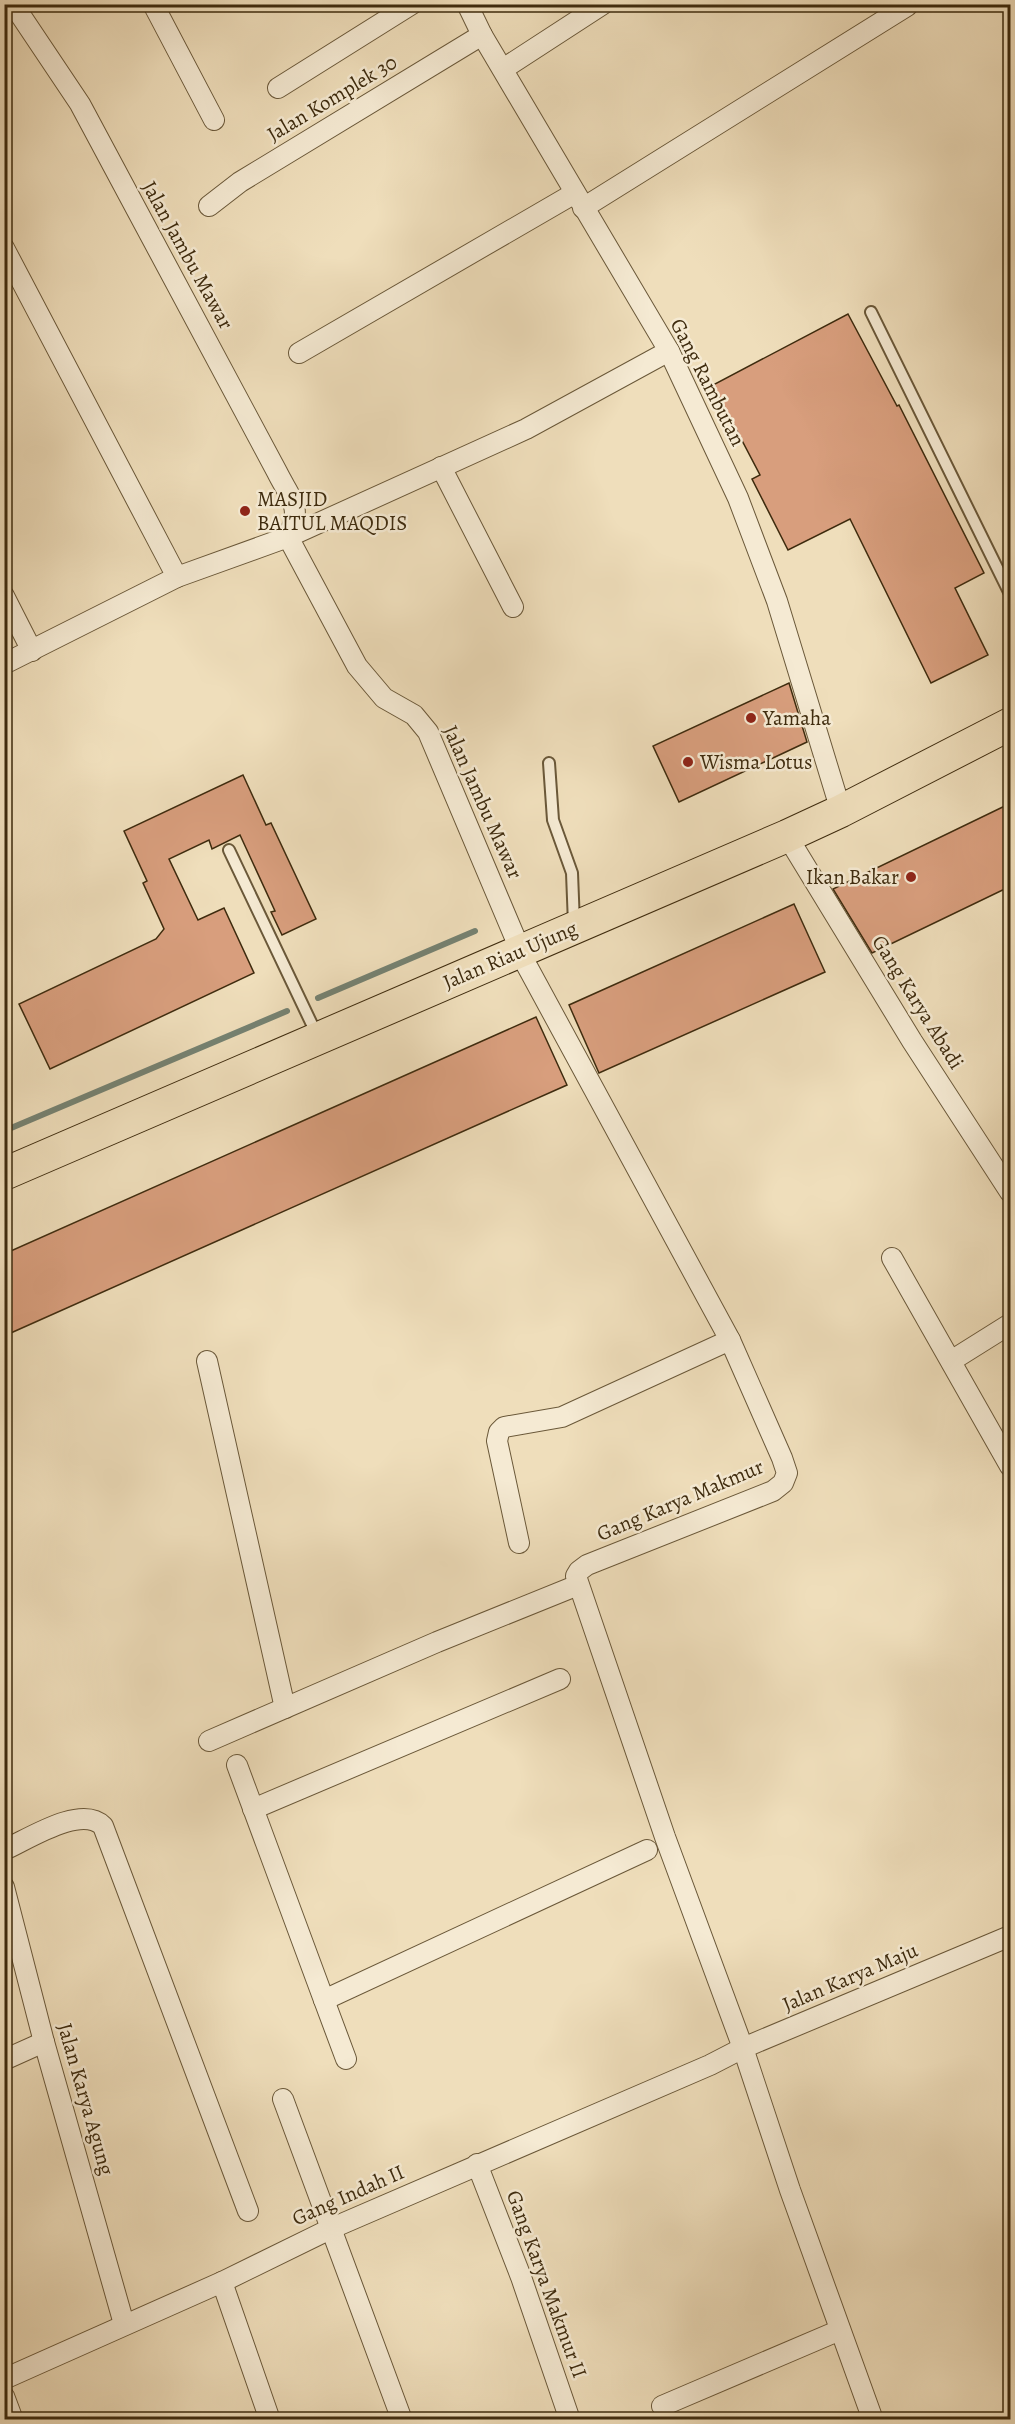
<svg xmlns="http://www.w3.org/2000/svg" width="1015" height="2424" font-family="Alegreya,serif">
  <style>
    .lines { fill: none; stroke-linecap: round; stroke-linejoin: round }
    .stream { stroke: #758272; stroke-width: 6 }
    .building { fill: #d89e7d; stroke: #3e2b0e; stroke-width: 1.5 }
    .lane-casing { stroke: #6a5839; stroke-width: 14 }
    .street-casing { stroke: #6a5839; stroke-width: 22 }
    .primary-casing { stroke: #3e2b0e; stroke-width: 34 }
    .lane { stroke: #f5ead3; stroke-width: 10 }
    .street { stroke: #f5ead3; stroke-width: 20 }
    .primary { stroke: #efdebb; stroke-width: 32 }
    .poi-dot { fill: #8f2418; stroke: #f5ead3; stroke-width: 2 }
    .labels { text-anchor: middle; stroke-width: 5; stroke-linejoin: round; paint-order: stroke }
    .street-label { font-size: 21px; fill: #3e2b0e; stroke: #f5ead3 }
    .poi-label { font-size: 21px; fill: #3e2b0e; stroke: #f5ead3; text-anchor: start }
  </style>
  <rect width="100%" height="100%" fill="#efdebb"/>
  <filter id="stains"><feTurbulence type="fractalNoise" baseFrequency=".00333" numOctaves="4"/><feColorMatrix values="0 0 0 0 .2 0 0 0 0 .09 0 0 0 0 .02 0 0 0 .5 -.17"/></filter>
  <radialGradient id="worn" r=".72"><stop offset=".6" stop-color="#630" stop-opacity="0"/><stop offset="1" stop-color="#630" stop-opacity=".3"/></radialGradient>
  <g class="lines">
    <g class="stream">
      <path d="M 318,998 L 475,931"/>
      <path d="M 4,1131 L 287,1011"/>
    </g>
  </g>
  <g class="building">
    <path d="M 848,314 L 897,406 L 899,405 L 984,573 L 955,588 L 988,655 L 931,683 L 850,519 L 788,550 L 752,479 L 760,475 L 713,385 Z"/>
    <path d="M 789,683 L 807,742 L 679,802 L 653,746 Z"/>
    <path d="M 243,775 L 266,825 L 271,823 L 316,919 L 282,935 L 271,912 L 275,911 L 240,835 L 212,849 L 209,840 L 169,859 L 198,920 L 224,908 L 254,973 L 50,1069 L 19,1004 L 156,939 L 164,929 L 143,883 L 147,881 L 124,831 Z"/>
    <path d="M 1011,803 L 1011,886 L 872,953 L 833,889 Z"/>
    <path d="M 794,904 L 825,972 L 599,1073 L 569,1005 Z"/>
    <path d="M 536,1017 L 567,1085 L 4,1336 L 4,1254 Z"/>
  </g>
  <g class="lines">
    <defs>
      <g id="lane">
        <path d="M 871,312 L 1010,594"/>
        <path d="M 549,763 L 553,820 L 572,873 L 574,924"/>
        <path d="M 229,850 L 317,1035"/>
      </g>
      <g id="street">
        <path d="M 13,4 L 80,104 L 277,472 C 291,500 303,507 288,537 L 357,666 L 384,698 L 414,715 L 428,732 L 527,966 L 730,1340 L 782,1458 L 787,1473 L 783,1483 L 773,1491 L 587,1565 L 579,1571 L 576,1576 L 665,1837 L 743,2048 L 790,2190 L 873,2420"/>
        <path d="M 153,4 L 214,120"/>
        <path d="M 467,4 L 482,35 L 669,351 L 738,498 L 777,601 L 841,811"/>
        <path d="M 503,69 L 603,4"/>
        <path d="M 278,88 L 412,4"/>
        <path d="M 209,206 L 240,182 L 482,35"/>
        <path d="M 583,208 L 907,6"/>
        <path d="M 4,248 L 177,577"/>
        <path d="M 299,353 L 575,193"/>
        <path d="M 441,467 L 513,607"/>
        <path d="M 4,596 L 32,651"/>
        <path d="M 4,664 L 177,577 L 288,537 L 526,429 L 669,351"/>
        <path d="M 787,836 L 912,1041 L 1010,1192"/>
        <path d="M 892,1258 L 1010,1466"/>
        <path d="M 207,1361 L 285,1708"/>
        <path d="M 951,1361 L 1010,1324"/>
        <path d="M 519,1543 L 497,1441 L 499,1432 L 504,1427 L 562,1417 L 730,1340"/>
        <path d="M 209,1741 L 437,1642 L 578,1585"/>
        <path d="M 237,1765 L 324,2000 L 647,1850"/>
        <path d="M 253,1809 L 560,1679"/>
        <path d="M 4,1850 C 27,1840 81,1804 103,1826 L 248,2211"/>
        <path d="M 4,1887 L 44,2042 L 124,2324"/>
        <path d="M 324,2000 L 346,2059"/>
        <path d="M 4,2060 L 44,2042"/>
        <path d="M 283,2099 L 402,2420"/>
        <path d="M 477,2164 L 521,2277 L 570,2420"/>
        <path d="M 222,2282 L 270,2420"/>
        <path d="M 4,2379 L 222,2282 L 330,2229 L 710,2065 L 743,2048 L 1010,1936"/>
        <path d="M 4,2396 L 13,2420"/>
        <path d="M 662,2406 L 840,2330"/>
      </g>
      <path id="primary" d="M 4,1174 L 787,836 L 841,811 L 1010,724"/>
    </defs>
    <use href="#lane" class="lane-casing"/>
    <use href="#street" class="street-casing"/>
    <use href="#primary" class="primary-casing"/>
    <use href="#lane" class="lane"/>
    <use href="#street" class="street"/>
    <use href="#primary" class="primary"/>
  </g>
  <g class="poi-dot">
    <circle cx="245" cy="511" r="6"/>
    <circle cx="751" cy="718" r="6"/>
    <circle cx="688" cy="762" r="6"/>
    <circle cx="911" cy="877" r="6"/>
  </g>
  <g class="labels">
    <g class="street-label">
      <text transform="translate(332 98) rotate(-31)" y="7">Jalan Komplek 30</text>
      <text transform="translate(188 255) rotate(61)" y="7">Jalan Jambu Mawar</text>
      <text transform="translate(708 382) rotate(63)" y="7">Gang Rambutan</text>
      <text transform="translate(483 802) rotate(66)" y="7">Jalan Jambu Mawar</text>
      <text transform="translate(510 955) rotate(-23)" y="7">Jalan Riau Ujung</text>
      <text transform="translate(918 1002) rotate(58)" y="7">Gang Karya Abadi</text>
      <text transform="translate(680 1500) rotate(-23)" y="7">Gang Karya Makmur</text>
      <text transform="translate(850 1977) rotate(-23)" y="7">Jalan Karya Maju</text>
      <text transform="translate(86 2099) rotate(74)" y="7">Jalan Karya Agung</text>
      <text transform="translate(348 2195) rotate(-24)" y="7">Gang Indah II</text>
      <text transform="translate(547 2284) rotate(70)" y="7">Gang Karya Makmur II</text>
    </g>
    <g class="poi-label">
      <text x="257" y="506">MASJID<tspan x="257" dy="24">BAITUL MAQDIS</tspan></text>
      <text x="763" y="725">Yamaha</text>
      <text x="700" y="769">Wisma Lotus</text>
      <text x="899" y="884" text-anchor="end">Ikan Bakar</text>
    </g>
  </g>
  <rect width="1015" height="2424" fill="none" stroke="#efdebb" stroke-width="24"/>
  <rect x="6" y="6" width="1003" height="2412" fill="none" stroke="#3e2b0e" stroke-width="3"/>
  <rect x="12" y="12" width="991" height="2400" fill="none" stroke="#3e2b0e" stroke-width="1.5"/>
  <rect width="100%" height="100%" filter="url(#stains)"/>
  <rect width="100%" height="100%" fill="url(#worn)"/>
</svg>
